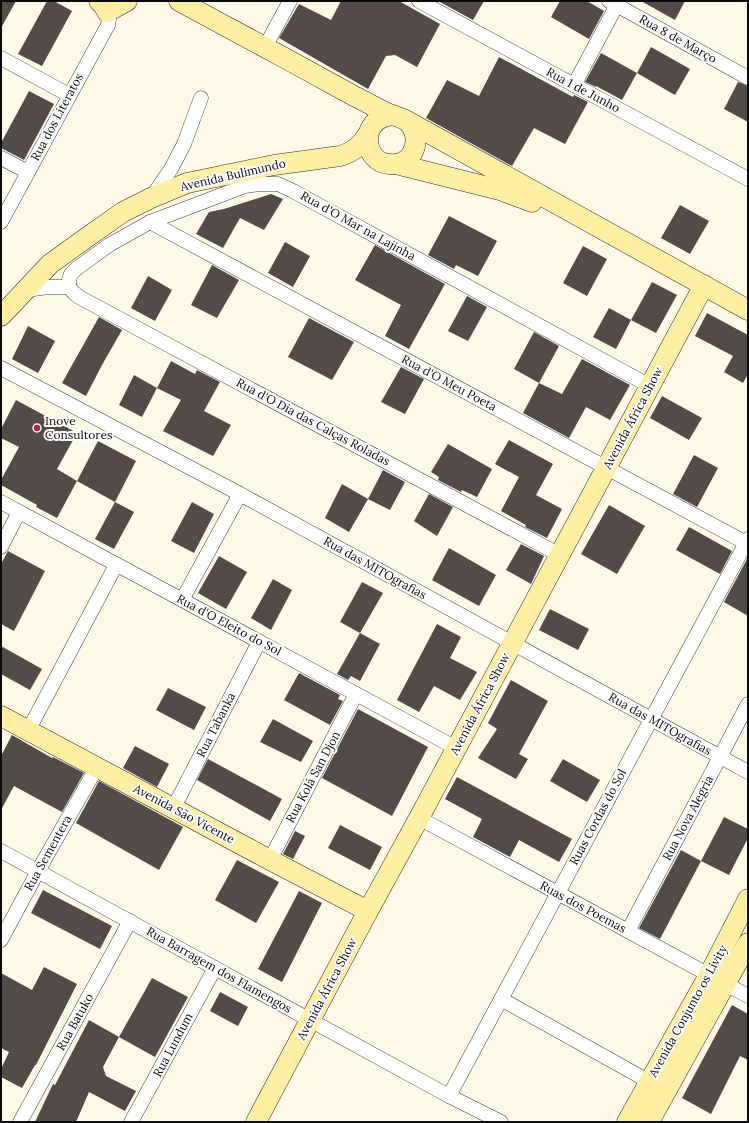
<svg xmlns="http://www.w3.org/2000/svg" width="749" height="1123" font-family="Lora,serif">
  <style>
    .building { fill: #534b47 }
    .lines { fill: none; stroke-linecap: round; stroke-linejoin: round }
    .street-casing { stroke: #3d3d3d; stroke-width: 15 }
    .secondary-casing { stroke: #2c2c2c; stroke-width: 21 }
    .street { stroke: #fff; stroke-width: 14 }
    .secondary { stroke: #ffefa3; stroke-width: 20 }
    .poi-dot { fill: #bb2133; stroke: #fff; stroke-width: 1.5 }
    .labels { text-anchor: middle; stroke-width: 4; stroke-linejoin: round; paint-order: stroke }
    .street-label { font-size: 12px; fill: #0a0a0a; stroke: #fff }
    .poi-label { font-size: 12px; fill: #0a0a0a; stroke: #fff; text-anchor: start }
  </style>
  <rect width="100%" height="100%" fill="#fff9e8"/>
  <g class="building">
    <path d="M 1,1 L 16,1 L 1,28 Z"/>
    <path d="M 47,1 L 54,1 L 72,11 L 42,66 L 18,54 Z"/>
    <path d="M 341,1 L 399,1 L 440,24 L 417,67 L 395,55 L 386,56 L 368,89 L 279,38 L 299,4 L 331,20 Z"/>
    <path d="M 438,1 L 484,1 L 473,20 Z"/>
    <path d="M 560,1 L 587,1 L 604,11 L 589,39 L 551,17 Z"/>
    <path d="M 641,1 L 685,1 L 675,20 Z"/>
    <path d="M 651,47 L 690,69 L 675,95 L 637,73 Z"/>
    <path d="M 601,53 L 637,73 L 622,100 L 596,86 L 596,87 L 585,82 Z"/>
    <path d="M 499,57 L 573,97 L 574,95 L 588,102 L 565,144 L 534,128 L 512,166 L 426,118 L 447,80 L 479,96 Z"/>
    <path d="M 738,82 L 748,86 L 748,122 L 724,109 Z"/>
    <path d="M 29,91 L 54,104 L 24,160 L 1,148 L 1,143 Z"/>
    <path d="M 271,194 L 283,199 L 264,230 L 240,218 L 223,248 L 196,234 L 209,212 L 224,209 Z"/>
    <path d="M 680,205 L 709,221 L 690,254 L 661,238 Z"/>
    <path d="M 449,216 L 497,241 L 478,276 L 456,265 L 454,269 L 428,255 Z"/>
    <path d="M 285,242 L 310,256 L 293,287 L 268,273 Z"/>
    <path d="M 375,245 L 445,284 L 409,349 L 385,336 L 401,305 L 355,280 Z"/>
    <path d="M 583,246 L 607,259 L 587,296 L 563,283 Z"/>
    <path d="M 212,265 L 239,280 L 217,318 L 191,305 Z"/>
    <path d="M 148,276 L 172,290 L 155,321 L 131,308 Z"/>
    <path d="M 652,282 L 677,295 L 656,333 L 631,320 Z"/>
    <path d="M 467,296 L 487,307 L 468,341 L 448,331 Z"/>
    <path d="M 609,308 L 631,320 L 616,349 L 593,337 Z"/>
    <path d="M 707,313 L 748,335 L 748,374 L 743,383 L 724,372 L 733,356 L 695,336 Z"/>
    <path d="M 99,317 L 122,330 L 102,365 L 86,396 L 62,383 Z"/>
    <path d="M 309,318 L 354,342 L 332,380 L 288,357 Z"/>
    <path d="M 28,326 L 55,341 L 38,373 L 12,359 Z"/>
    <path d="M 534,332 L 559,346 L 539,383 L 514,369 Z"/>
    <path d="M 582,359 L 630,385 L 610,420 L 586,407 L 569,438 L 523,413 L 539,383 L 562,394 Z"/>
    <path d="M 171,361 L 195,374 L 197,370 L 220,382 L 204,411 L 231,425 L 213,456 L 163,431 L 181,400 L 157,388 Z"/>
    <path d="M 401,367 L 424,379 L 405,414 L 381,402 Z"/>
    <path d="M 134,375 L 157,388 L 142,417 L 119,405 Z"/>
    <path d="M 662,396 L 702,418 L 689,440 L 650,418 Z"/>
    <path d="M 16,400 L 77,433 L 57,469 L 77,481 L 98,441 L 136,461 L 115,502 L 77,481 L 57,518 L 36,507 L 37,505 L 1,485 L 1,480 L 19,447 L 1,438 L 1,429 Z"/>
    <path d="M 509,440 L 553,464 L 536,495 L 562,509 L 547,538 L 525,527 L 526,525 L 501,511 L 519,477 L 495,464 Z"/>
    <path d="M 448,444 L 492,469 L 477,497 L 462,490 L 461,492 L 438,480 L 439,477 L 431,472 Z"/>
    <path d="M 694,455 L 718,468 L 697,507 L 673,494 Z"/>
    <path d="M 383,470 L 405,482 L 390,510 L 368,499 Z"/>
    <path d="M 342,484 L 368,499 L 349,532 L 325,518 Z"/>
    <path d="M 429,494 L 453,507 L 437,536 L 414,521 Z"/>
    <path d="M 115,502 L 134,512 L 114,549 L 95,539 Z"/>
    <path d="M 192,502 L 214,514 L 194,553 L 171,541 Z"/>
    <path d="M 609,505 L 645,526 L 617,574 L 581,554 Z"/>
    <path d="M 689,527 L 732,551 L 720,574 L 676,550 Z"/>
    <path d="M 521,544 L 544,556 L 531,584 L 506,570 Z"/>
    <path d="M 449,548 L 496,575 L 479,606 L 432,580 Z"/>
    <path d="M 8,551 L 45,571 L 14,631 L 1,624 L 1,564 Z"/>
    <path d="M 219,556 L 247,572 L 226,609 L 198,593 Z"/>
    <path d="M 747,559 L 748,559 L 748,616 L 724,602 Z"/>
    <path d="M 273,579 L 292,590 L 271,630 L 251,618 Z"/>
    <path d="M 362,582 L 383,593 L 360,633 L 340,622 Z"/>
    <path d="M 550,609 L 589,629 L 578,650 L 539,630 Z"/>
    <path d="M 437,624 L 461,637 L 450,658 L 477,672 L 460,700 L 434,686 L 419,712 L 397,700 Z"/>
    <path d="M 360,633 L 380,644 L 360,681 L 351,676 L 348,680 L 337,674 Z"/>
    <path d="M 1,646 L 42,669 L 30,690 L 1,674 Z"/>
    <path d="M 299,673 L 340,695 L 338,699 L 343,701 L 330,725 L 284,700 Z"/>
    <path d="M 511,680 L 548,701 L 519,754 L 528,759 L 516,779 L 478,758 L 497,729 L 488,723 Z"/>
    <path d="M 168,688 L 206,707 L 194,730 L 156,710 Z"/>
    <path d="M 358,709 L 428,747 L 392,816 L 322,778 Z"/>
    <path d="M 273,719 L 313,741 L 301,762 L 260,742 Z"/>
    <path d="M 12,735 L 52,758 L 53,757 L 84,773 L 62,812 L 14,786 L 1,810 L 1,756 Z"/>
    <path d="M 135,746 L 169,764 L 157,787 L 123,768 Z"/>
    <path d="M 208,759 L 282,799 L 270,821 L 197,780 Z"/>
    <path d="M 563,759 L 600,780 L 587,802 L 550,781 Z"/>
    <path d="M 457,777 L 572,839 L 559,862 L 519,840 L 510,857 L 473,837 L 482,819 L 445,799 Z"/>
    <path d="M 99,781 L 183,827 L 159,870 L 76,823 Z"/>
    <path d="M 724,817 L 748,829 L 748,838 L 729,875 L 701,861 Z"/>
    <path d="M 340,825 L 382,847 L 370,870 L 328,848 Z"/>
    <path d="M 295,831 L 305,836 L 293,859 L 283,854 Z"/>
    <path d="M 681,850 L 701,861 L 660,939 L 639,928 Z"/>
    <path d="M 237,860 L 279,882 L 256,923 L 215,900 Z"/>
    <path d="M 43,890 L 112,926 L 100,949 L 31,913 Z"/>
    <path d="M 299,891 L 322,903 L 282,982 L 258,969 Z"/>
    <path d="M 44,967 L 77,984 L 36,1065 L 35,1065 L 22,1088 L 1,1077 L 1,1069 L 9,1052 L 1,1048 L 1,973 L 32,990 Z"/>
    <path d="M 152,978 L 188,997 L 155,1057 L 119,1037 Z"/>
    <path d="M 220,992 L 248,1007 L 238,1026 L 210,1011 Z"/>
    <path d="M 732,1005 L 748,1014 L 748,1060 L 740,1056 L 711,1114 L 682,1098 Z"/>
    <path d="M 89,1020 L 119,1037 L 103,1067 L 106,1076 L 136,1091 L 125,1111 L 89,1092 L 76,1122 L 35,1122 L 53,1084 L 55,1085 Z"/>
  </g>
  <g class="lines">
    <defs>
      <g id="street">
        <path d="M 419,1 L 574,85 L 748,179"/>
        <path d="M 609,1 L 748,78"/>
        <path d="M 265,47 L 290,1"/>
        <path d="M 1,58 L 69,95"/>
        <path d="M 574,85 L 619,1"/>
        <path d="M 1,158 L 28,172"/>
        <path d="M 151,198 L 171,169 L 184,144 L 201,98"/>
        <path d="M 1,222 L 108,25 L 109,19 L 107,12"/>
        <path d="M 150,222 L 748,544"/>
        <path d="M 69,287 L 69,280 L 71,274 L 76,269 L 109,245 L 150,222 L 245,186 L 260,184 L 278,184 L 293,191 L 650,386"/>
        <path d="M 69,287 L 73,292 L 79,297 L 560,555"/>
        <path d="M 26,290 L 48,287 L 69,287"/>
        <path d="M 1,368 L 240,494 L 748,772"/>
        <path d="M 1,502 L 456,748"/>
        <path d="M 1,547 L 19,512"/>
        <path d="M 182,600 L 240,494"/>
        <path d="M 28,731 L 116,565"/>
        <path d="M 173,809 L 259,642"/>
        <path d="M 419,818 L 748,996"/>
        <path d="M 1,851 L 449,1096 L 501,1122"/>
        <path d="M 270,860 L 356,694"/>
        <path d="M 628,931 L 748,704"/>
        <path d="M 1,940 L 38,871 L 97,767"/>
        <path d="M 501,999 L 650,1082"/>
        <path d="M 449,1096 L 748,539"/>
        <path d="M 20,1122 L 130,921"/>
        <path d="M 131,1122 L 215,968"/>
      </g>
      <g id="secondary">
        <path d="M 99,1 L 104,6 L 107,12 L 127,1"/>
        <path d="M 179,1 C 237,32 296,64 354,96 C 367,102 379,110 392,115 C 398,117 403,118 408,122 C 417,131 418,145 411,155 C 406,162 397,165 389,164 C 364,162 360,125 384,117 C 386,116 390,116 393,115"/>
        <path d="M 407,121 L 748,310"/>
        <path d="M 396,164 L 500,190 L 532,202"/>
        <path d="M 1,316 L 50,264 L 86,238 L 123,212 L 151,198 L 187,183 L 274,165 L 340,156 C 353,152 361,146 368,134"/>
        <path d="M 1,716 L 270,860 L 368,911"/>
        <path d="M 256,1122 L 368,911 L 419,818 L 704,285"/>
        <path d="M 627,1122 L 709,975 L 748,899"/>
        <path d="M 649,1122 L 748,943"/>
      </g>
    </defs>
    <use href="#street" class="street-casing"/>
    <use href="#secondary" class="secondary-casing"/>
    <use href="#street" class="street"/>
    <use href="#secondary" class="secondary"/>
  </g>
  <circle class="poi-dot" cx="37" cy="428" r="4"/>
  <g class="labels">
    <g class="street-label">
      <text transform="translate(678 39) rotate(29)" y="4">Rua 8 de Março</text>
      <text transform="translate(583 90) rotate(28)" y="4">Rua 1 de Junho</text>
      <text transform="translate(57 117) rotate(-62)" y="4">Rua dos Literatos</text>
      <text transform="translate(233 175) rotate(-13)" y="4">Avenida Bulimundo</text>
      <text transform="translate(358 226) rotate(29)" y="4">Rua d'O Mar na Lajinha</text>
      <text transform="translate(449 383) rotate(28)" y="4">Rua d'O Meu Poeta</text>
      <text transform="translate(633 418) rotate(-62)" y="4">Avenida África Show</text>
      <text transform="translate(313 422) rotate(28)" y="4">Rua d'O Dia das Calças Roladas</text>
      <text transform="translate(375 568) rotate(29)" y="4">Rua das MITOgrafias</text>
      <text transform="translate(229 625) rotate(28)" y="4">Rua d'O Eleito do Sol</text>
      <text transform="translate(480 704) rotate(-62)" y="4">Avenida África Show</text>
      <text transform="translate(660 724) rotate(29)" y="4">Rua das MITOgrafias</text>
      <text transform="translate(216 725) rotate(-63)" y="4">Rua Tabanka</text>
      <text transform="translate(313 777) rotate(-62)" y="4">Rua Kolá San Djon</text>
      <text transform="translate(184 814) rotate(28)" y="4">Avenida São Vicente</text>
      <text transform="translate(598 817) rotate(-62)" y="4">Ruas Cordas do Sol</text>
      <text transform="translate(688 818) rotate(-62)" y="4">Rua Nova Alegria</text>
      <text transform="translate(48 853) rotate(-61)" y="4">Rua Sementera</text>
      <text transform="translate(583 907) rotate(28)" y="4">Ruas dos Poemas</text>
      <text transform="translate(219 970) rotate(29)" y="4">Rua Barragem dos Flamengos</text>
      <text transform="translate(327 989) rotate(-62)" y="4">Avenida África Show</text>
      <text transform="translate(688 1011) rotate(-61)" y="4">Avenida Conjunto os Livity</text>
      <text transform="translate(75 1022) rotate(-61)" y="4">Rua Batuko</text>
      <text transform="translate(173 1045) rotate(-62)" y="4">Rua Lundum</text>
    </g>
    <g class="poi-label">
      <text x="45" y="425">Inove<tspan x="45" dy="14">Consultores</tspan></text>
    </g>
  </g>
  <rect width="749" height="1123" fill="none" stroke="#0a0a0a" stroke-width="4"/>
</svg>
